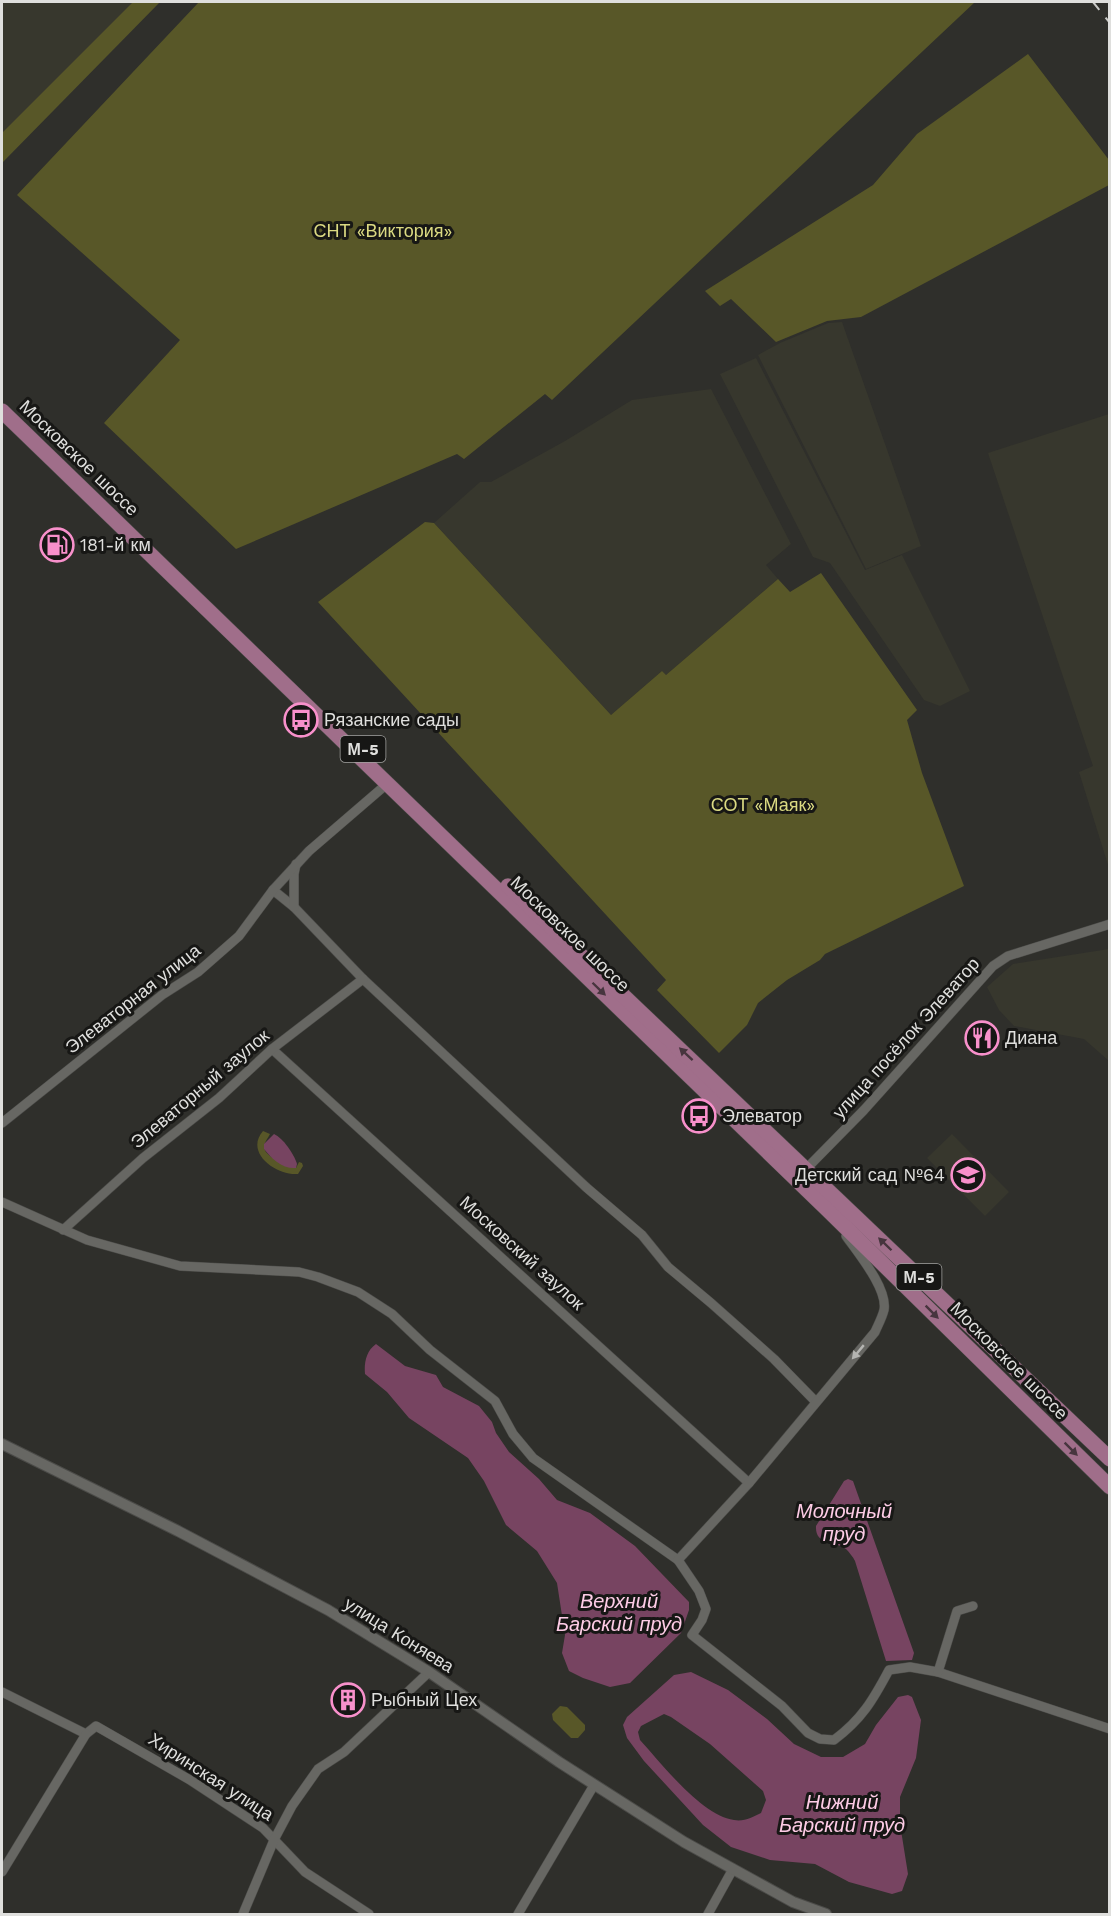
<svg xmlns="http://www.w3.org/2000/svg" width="1111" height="1916" font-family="'Work Sans',sans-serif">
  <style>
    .built { fill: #37372d }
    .green { fill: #585728 }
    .water { fill: #774461; fill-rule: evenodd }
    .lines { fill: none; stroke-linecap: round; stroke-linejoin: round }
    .minor-casing { stroke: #4b4b48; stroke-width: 10 }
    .tertiary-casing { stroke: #4b4b48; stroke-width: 12 }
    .trunk-casing { stroke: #4b4b48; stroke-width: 16 }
    .minor { stroke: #676763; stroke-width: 9 }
    .tertiary { stroke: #676763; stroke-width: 10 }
    .trunk { stroke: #a06e8a; stroke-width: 15 }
    .rail { stroke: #c9c9c6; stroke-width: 2; stroke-dasharray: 10 10; stroke-linecap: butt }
    .oneway { fill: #47353e }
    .oneway2 { fill: #b5b5b2 }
    .labels { text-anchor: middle; stroke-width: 6; stroke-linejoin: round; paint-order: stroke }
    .shield { fill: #171715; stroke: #a3a3a1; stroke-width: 1.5 }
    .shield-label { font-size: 16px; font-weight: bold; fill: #dfdfdd }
    .park-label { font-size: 18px; fill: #dbda82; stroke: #171715 }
    .street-label { font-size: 18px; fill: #dfdfdd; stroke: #171715 }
    .poi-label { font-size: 18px; fill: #dfdfdd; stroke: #171715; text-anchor: start }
    .water-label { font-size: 20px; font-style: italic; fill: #fecce6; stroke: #171715 }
  </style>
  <rect width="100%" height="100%" fill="#2f2f2b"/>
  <g class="built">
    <path d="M 2,2 L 134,2 L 2,141 Z"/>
    <path d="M 842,322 L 921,546 L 866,569 L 758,355 L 780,343 L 828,323 Z"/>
    <path d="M 756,358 L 865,570 L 902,555 L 970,691 L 940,706 L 924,700 L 830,563 L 813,557 L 720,374 Z"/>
    <path d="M 711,389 L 791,544 L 766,565 L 778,579 L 666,675 L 662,671 L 611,715 L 434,523 L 480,482 L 491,482 L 565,441 L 632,400 Z"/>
    <path d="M 1109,414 L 1110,414 L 1109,868 L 1079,772 L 1093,766 L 988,453 Z"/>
    <path d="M 1109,949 L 1109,1061 L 1084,1039 L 1014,1026 L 999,1010 L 987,987 L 1013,964 Z"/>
    <path d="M 952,1134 L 1009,1192 L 985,1216 L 927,1158 Z"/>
  </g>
  <g class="green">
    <path d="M 133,2 L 160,2 L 2,163 L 2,133 Z"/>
    <path d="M 199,2 L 975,2 L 552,400 L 545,394 L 464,459 L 457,454 L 236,549 L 104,423 L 180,340 L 17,195 Z"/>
    <path d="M 1028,54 L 1109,160 L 1109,185 L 861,317 L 827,321 L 776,342 L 731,299 L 720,306 L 705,291 L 873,185 L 917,134 Z"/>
    <path d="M 425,522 L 434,523 L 611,715 L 662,671 L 666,675 L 778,579 L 790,592 L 821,573 L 917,710 L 907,720 L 922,773 L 964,886 L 825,954 L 820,960 L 787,980 L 758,1003 L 747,1025 L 719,1053 L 657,990 L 666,980 L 318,602 Z"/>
    <path d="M 263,1131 L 270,1134 C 268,1138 264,1143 264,1147 C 265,1158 287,1164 296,1168 L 299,1162 L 302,1163 L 303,1166 L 298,1174 C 277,1176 244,1153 263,1131 Z"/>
    <path d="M 560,1706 L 567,1707 L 585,1725 L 585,1730 L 578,1738 L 571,1738 L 553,1720 L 552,1714 Z"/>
  </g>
  <g class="water">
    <path d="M 274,1134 C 283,1138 294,1154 297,1164 L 296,1168 C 282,1169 272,1159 264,1149 L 264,1144 Z"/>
    <path d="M 376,1344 L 405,1366 L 436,1375 L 443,1387 L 479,1406 L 492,1422 L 496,1433 L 509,1452 L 539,1479 L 557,1500 L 590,1513 L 635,1546 L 689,1602 L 689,1610 L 681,1633 L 630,1683 L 610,1687 L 583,1678 L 569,1671 L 562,1653 L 565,1635 L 557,1583 L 537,1551 L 506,1525 L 484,1481 L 468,1458 L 409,1418 L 387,1392 L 365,1374 C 364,1363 366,1351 376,1344 Z"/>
    <path d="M 848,1479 L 853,1481 L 914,1653 L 912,1660 L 886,1661 L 855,1561 C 853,1557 849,1552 846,1549 C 833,1540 815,1545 816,1526 L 844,1481 Z"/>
    <path d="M 691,1672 L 728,1690 L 767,1719 L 794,1744 L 821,1757 L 843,1757 L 865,1744 L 876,1725 L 898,1697 L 908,1695 L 912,1697 L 921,1720 L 916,1758 L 900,1797 L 900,1824 L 908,1874 L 902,1891 L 892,1894 L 849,1882 L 815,1864 L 770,1860 L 731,1847 L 703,1825 L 644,1761 L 627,1738 L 623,1725 L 627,1717 L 674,1675 ZM 664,1714 L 671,1717 L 710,1744 L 763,1791 L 766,1800 L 761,1813 C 753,1817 744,1822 734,1820 C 702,1816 661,1763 640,1740 L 638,1732 L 641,1726 Z"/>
  </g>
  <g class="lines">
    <defs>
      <g id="minor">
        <path d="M 273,890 L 294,907 L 363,979 L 587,1188 L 642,1235 L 668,1267 L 711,1303 L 774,1359 L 816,1402"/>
        <path d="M 294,907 L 294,874 L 296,864"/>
        <path d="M 272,1049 L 749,1483"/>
        <path d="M 2,1123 L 162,995 L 198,972 L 239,936 L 273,890 L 309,851 L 388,783"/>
        <path d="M 806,1169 L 864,1110 L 993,966 L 1008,956 L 1110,924"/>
        <path d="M 2,1202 L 87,1240 L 180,1266 L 299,1272 L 318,1277 L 358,1292 L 392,1314 L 430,1350 L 495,1401 L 513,1434 L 533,1458 L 678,1560"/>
        <path d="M 63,1230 L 143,1158 L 219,1098 L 272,1049 L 363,979"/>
        <path d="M 846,1236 C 858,1253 888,1289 884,1310 C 882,1318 878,1325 875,1332 L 749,1483 L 678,1560 L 699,1591 L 706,1609 L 702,1620 L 692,1635 L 782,1706 L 808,1733 L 820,1739 L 834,1740 C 862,1719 873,1700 889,1670 L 910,1667 L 938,1672 L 1110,1729"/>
        <path d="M 938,1672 L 957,1611 L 973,1606"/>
        <path d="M 2,1692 L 86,1734 L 96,1726 L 190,1780 L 263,1828 L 305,1872 L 369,1914"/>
        <path d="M 2,1872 L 86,1734"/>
        <path d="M 243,1914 L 274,1840 L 292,1806 L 318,1769 L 344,1752 L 429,1672"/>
        <path d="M 518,1914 L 594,1785"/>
        <path d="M 708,1914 L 733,1869"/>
      </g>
      <path id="tertiary" d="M 2,1444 L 178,1531 L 328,1610 L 429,1672 L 559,1762 L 684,1842 L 793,1902 L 826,1914"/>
      <g id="trunk">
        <path d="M 2,411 L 830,1212 L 1110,1487"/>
        <path d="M 508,886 L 1110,1459"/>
      </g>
    </defs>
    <use href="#minor" class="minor-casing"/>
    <use href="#tertiary" class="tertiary-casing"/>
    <use href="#trunk" class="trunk-casing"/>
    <use href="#minor" class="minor"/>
    <use href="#tertiary" class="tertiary"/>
    <use href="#trunk" class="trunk"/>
    <path class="rail" d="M 1093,2 L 1110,23"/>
  </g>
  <defs><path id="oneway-solid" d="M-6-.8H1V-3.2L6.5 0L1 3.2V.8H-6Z" transform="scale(1.5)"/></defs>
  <g class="oneway">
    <use href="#oneway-solid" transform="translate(599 989) rotate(44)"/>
    <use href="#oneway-solid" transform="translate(686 1054) rotate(-137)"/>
    <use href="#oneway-solid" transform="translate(885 1244) rotate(-136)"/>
    <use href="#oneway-solid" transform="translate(932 1312) rotate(45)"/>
    <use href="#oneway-solid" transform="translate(1071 1449) rotate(45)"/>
  </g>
  <use class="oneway2" href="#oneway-solid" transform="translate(858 1352) rotate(130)"/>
  <defs>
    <symbol id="fuel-ring" viewBox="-11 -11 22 22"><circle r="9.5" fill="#171715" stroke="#f890cb" stroke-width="1.5"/><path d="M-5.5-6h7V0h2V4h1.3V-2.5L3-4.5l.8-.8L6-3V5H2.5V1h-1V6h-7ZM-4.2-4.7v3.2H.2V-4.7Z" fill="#f890cb"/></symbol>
    <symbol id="bus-ring" viewBox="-11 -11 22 22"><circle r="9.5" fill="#171715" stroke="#f890cb" stroke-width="1.5"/><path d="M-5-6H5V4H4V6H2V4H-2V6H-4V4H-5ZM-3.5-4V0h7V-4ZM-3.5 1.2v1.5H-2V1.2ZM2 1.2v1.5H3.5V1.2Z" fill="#f890cb"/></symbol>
    <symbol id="restaurant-ring" viewBox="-11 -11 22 22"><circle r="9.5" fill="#171715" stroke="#f890cb" stroke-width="1.5"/><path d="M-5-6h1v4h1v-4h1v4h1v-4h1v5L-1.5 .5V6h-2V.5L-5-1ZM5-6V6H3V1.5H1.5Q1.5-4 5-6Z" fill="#f890cb"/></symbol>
    <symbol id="school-ring" viewBox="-11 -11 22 22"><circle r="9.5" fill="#171715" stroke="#f890cb" stroke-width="1.5"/><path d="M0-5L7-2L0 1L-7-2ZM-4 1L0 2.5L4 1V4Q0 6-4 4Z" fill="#f890cb"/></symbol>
    <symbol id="building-ring" viewBox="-11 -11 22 22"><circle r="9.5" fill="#171715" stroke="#f890cb" stroke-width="1.5"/><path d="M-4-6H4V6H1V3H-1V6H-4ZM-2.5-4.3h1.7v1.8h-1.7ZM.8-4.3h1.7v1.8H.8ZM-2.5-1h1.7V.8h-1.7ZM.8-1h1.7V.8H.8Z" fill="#f890cb"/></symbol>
  </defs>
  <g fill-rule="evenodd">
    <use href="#fuel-ring" x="38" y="526" width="38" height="38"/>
    <use href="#bus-ring" x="282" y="701" width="38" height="38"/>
    <use href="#restaurant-ring" x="963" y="1019" width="38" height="38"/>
    <use href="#bus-ring" x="680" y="1097" width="38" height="38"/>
    <use href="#school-ring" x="949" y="1156" width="38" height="38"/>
    <use href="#building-ring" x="329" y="1681" width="38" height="38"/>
  </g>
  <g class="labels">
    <g class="shield">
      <rect x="340.5" y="736" width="45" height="26" rx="4.5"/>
      <rect x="896.5" y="1264" width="45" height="26" rx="4.5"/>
    </g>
    <g class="shield-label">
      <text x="363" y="755">М-5</text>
      <text x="919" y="1283">М-5</text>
    </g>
    <g class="park-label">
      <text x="383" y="237">СНТ «Виктория»</text>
      <text x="763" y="811">СОТ «Маяк»</text>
    </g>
    <g class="street-label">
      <text transform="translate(79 458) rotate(44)" y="6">Московское шоссе</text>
      <text transform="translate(570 934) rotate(44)" y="6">Московское шоссе</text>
      <text transform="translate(133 999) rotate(-38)" y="6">Элеваторная улица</text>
      <text transform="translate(906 1038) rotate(-48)" y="6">улица посёлок Элеватор</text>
      <text transform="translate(200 1089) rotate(-40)" y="6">Элеваторный заулок</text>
      <text transform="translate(522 1253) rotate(42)" y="6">Московский заулок</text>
      <text transform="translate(1009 1361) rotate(45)" y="6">Московское шоссе</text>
      <text transform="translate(399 1635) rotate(32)" y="6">улица Коняева</text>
      <text transform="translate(211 1777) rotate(33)" y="6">Хиринская улица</text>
    </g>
    <g class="poi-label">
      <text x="80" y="551">181-й км</text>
      <text x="324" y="726">Рязанские сады</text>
      <text x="1005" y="1044">Диана</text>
      <text x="722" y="1122">Элеватор</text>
      <text x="945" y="1181" text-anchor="end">Детский сад №64</text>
      <text x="371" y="1706">Рыбный Цех</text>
    </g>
    <g class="water-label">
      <text x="844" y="1518">Молочный<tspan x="844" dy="23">пруд</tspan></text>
      <text x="619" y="1608">Верхний<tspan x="619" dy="23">Барский пруд</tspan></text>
      <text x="842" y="1809">Нижний<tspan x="842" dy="23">Барский пруд</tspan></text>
    </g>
  </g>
  <rect width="1111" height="1916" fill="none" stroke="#dfdfdd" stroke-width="6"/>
</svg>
